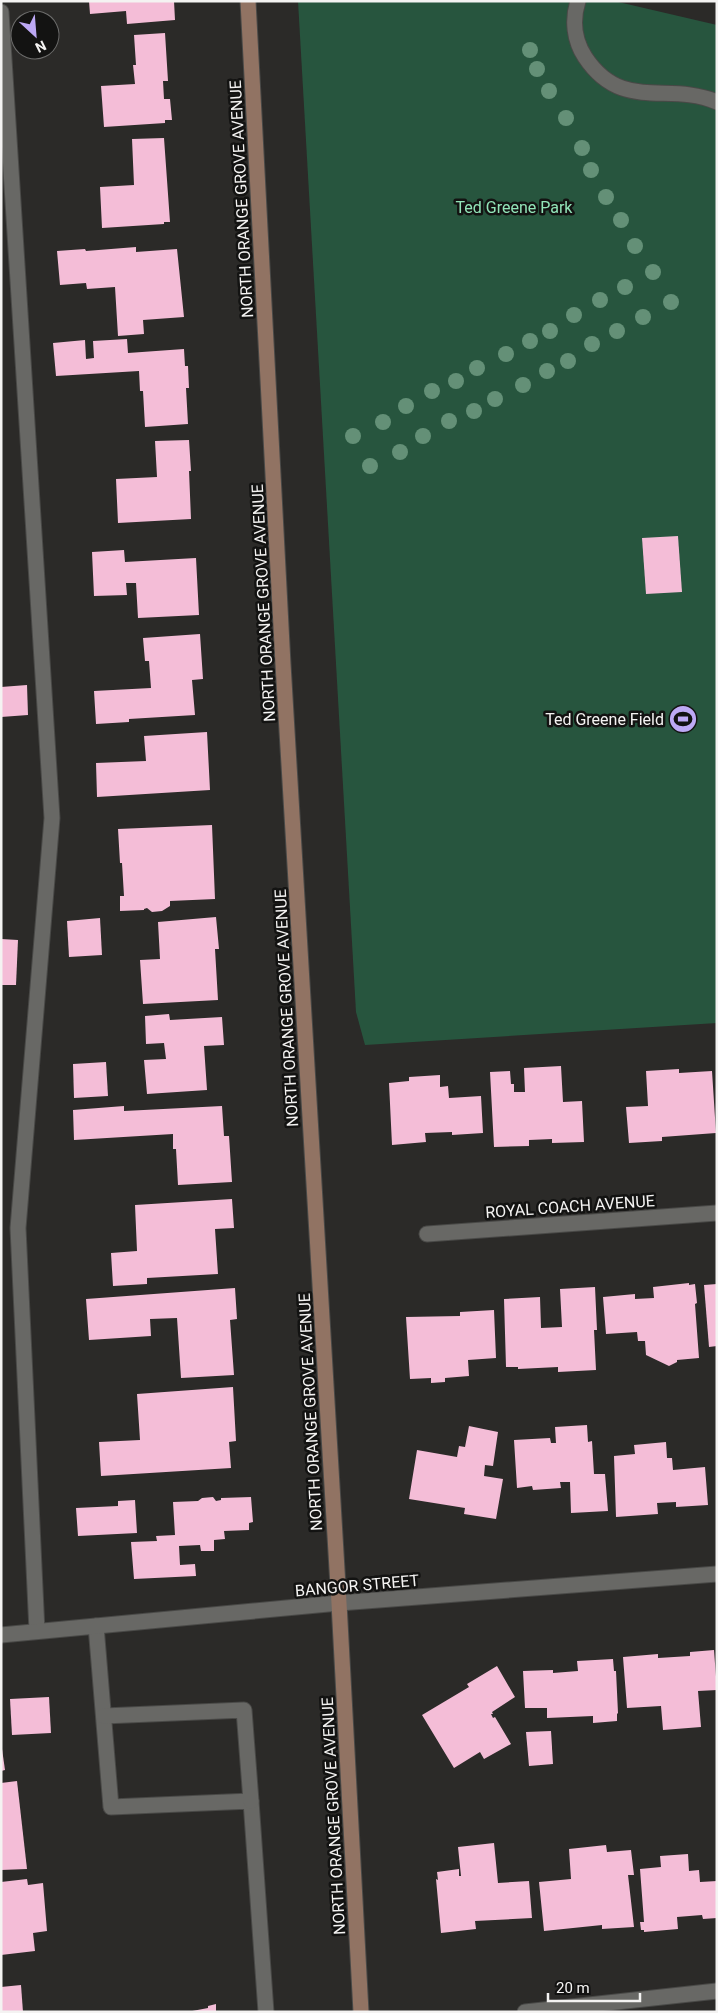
<svg xmlns="http://www.w3.org/2000/svg" width="718" height="2013" font-family="Roboto,sans-serif">
  <style>
    .green { fill: #27553e }
    .building { fill: #f4bdd7 }
    .lines { fill: none; stroke-linecap: round; stroke-linejoin: round }
    .service-casing { stroke: #494947; stroke-width: 17 }
    .minor-casing { stroke: #494947; stroke-width: 17 }
    .secondary-casing { stroke: #494947; stroke-width: 17 }
    .service { stroke: #686865; stroke-width: 15 }
    .minor { stroke: #686865; stroke-width: 15 }
    .secondary { stroke: #917363; stroke-width: 15 }
    .tree { fill: #649077 }
    .labels { text-anchor: middle; stroke-width: 5; stroke-linejoin: round; paint-order: stroke }
    .street-label { font-size: 16px; fill: #f4f3f2; stroke: #131312 }
    .park-label { font-size: 16px; fill: #92e4b8; stroke: #131312 }
    .poi-label { font-size: 16px; fill: #f4f3f2; stroke: #131312; text-anchor: end }
  </style>
  <rect width="100%" height="100%" fill="#2b2a28"/>
  <path class="green" d="M 298,1 L 614,1 L 717,25 L 717,1023 L 365,1045 L 356,1012 Z"/>
  <g class="building">
    <path d="M 89,1 L 174,1 L 175,20 L 127,24 L 126,11 L 90,14 Z"/>
    <path d="M 165,33 L 168,81 L 163,81 L 164,99 L 170,99 L 172,120 L 165,120 L 165,123 L 104,127 L 101,86 L 135,84 L 133,65 L 136,65 L 134,35 Z"/>
    <path d="M 164,138 L 170,222 L 164,222 L 164,224 L 102,228 L 100,187 L 134,185 L 132,139 Z"/>
    <path d="M 136,247 L 136,252 L 177,249 L 184,317 L 143,320 L 144,334 L 118,336 L 115,287 L 87,289 L 86,283 L 60,285 L 57,251 L 85,249 L 86,251 Z"/>
    <path d="M 127,339 L 128,353 L 184,349 L 185,366 L 188,366 L 189,388 L 186,388 L 188,424 L 145,427 L 143,391 L 140,391 L 139,371 L 56,376 L 53,343 L 85,340 L 86,359 L 94,358 L 93,341 Z"/>
    <path d="M 189,440 L 191,471 L 189,471 L 191,519 L 118,523 L 116,479 L 157,477 L 155,441 Z"/>
    <path d="M 678,536 L 682,592 L 646,594 L 642,538 Z"/>
    <path d="M 124,550 L 125,562 L 196,558 L 199,615 L 138,618 L 136,583 L 126,583 L 127,595 L 94,596 L 92,552 Z"/>
    <path d="M 200,634 L 203,679 L 192,680 L 195,715 L 129,719 L 129,722 L 96,724 L 94,691 L 151,688 L 149,661 L 145,661 L 143,638 Z"/>
    <path d="M 27,685 L 28,715 L 1,717 L 1,687 Z"/>
    <path d="M 207,732 L 210,790 L 97,797 L 96,763 L 146,761 L 144,736 Z"/>
    <path d="M 212,825 L 215,899 L 170,901 L 170,906 L 162,911 L 152,912 L 147,908 L 144,909 L 144,910 L 120,911 L 120,896 L 124,896 L 122,863 L 120,863 L 118,829 Z"/>
    <path d="M 216,917 L 219,949 L 215,949 L 218,1000 L 143,1004 L 140,960 L 160,959 L 158,922 Z"/>
    <path d="M 100,918 L 102,955 L 69,957 L 67,921 Z"/>
    <path d="M 1,939 L 18,940 L 16,985 L 1,985 Z"/>
    <path d="M 169,1014 L 170,1020 L 222,1017 L 224,1045 L 204,1046 L 207,1090 L 147,1094 L 144,1060 L 166,1059 L 164,1043 L 146,1044 L 145,1016 Z"/>
    <path d="M 106,1062 L 108,1096 L 74,1098 L 73,1064 Z"/>
    <path d="M 561,1066 L 563,1102 L 582,1101 L 584,1142 L 552,1143 L 552,1139 L 529,1140 L 529,1146 L 494,1147 L 490,1072 L 510,1071 L 511,1084 L 514,1084 L 514,1092 L 525,1092 L 524,1068 Z"/>
    <path d="M 679,1069 L 679,1073 L 712,1071 L 716,1133 L 662,1137 L 662,1141 L 629,1143 L 626,1107 L 648,1106 L 646,1071 Z"/>
    <path d="M 440,1075 L 440,1087 L 448,1086 L 449,1098 L 481,1096 L 483,1133 L 452,1135 L 452,1132 L 425,1133 L 426,1142 L 392,1145 L 389,1083 L 409,1081 L 409,1077 Z"/>
    <path d="M 124,1106 L 124,1111 L 222,1106 L 224,1136 L 229,1136 L 232,1182 L 178,1185 L 176,1149 L 173,1149 L 173,1134 L 74,1140 L 73,1110 Z"/>
    <path d="M 232,1199 L 234,1228 L 215,1229 L 218,1274 L 147,1278 L 147,1284 L 113,1286 L 111,1253 L 137,1251 L 135,1205 Z"/>
    <path d="M 689,1283 L 689,1285 L 695,1284 L 697,1303 L 695,1304 L 699,1358 L 677,1360 L 677,1362 L 669,1366 L 646,1355 L 645,1341 L 638,1341 L 637,1332 L 606,1334 L 603,1297 L 635,1294 L 635,1299 L 654,1298 L 653,1287 Z"/>
    <path d="M 717,1284 L 717,1346 L 709,1347 L 704,1285 Z"/>
    <path d="M 595,1287 L 597,1330 L 594,1330 L 596,1370 L 558,1372 L 558,1367 L 518,1369 L 518,1367 L 506,1367 L 504,1299 L 540,1297 L 541,1328 L 562,1327 L 560,1289 Z"/>
    <path d="M 235,1288 L 237,1319 L 230,1320 L 234,1375 L 181,1378 L 177,1318 L 150,1319 L 151,1336 L 89,1340 L 86,1299 Z"/>
    <path d="M 494,1310 L 496,1358 L 468,1360 L 469,1376 L 445,1378 L 445,1382 L 431,1383 L 431,1378 L 410,1379 L 406,1317 L 460,1316 L 460,1312 Z"/>
    <path d="M 233,1387 L 236,1441 L 229,1442 L 231,1468 L 101,1476 L 99,1442 L 140,1440 L 137,1394 Z"/>
    <path d="M 587,1425 L 588,1442 L 592,1441 L 594,1474 L 605,1474 L 608,1511 L 571,1513 L 570,1482 L 560,1482 L 561,1488 L 533,1490 L 532,1486 L 517,1488 L 514,1440 L 550,1438 L 551,1443 L 556,1443 L 555,1427 Z"/>
    <path d="M 469,1426 L 498,1432 L 493,1466 L 485,1465 L 484,1476 L 503,1479 L 496,1519 L 464,1514 L 465,1508 L 409,1499 L 417,1450 L 457,1457 L 459,1446 L 465,1447 Z"/>
    <path d="M 666,1442 L 667,1458 L 672,1458 L 673,1470 L 705,1467 L 708,1505 L 676,1507 L 676,1502 L 657,1503 L 658,1514 L 616,1517 L 614,1456 L 635,1454 L 634,1445 Z"/>
    <path d="M 213,1497 L 216,1501 L 221,1500 L 221,1498 L 251,1497 L 253,1522 L 249,1523 L 249,1530 L 224,1531 L 225,1539 L 214,1540 L 214,1551 L 201,1551 L 200,1545 L 179,1546 L 180,1565 L 195,1564 L 196,1576 L 134,1579 L 131,1542 L 157,1541 L 156,1536 L 175,1535 L 173,1502 L 198,1501 L 202,1498 Z"/>
    <path d="M 135,1500 L 137,1533 L 78,1536 L 76,1508 L 118,1506 L 118,1501 Z"/>
    <path d="M 714,1650 L 717,1690 L 698,1691 L 701,1727 L 663,1730 L 661,1706 L 627,1708 L 623,1657 L 658,1654 L 658,1658 L 690,1656 L 690,1652 Z"/>
    <path d="M 613,1659 L 614,1671 L 616,1671 L 618,1713 L 617,1714 L 617,1721 L 593,1723 L 593,1716 L 547,1718 L 547,1708 L 525,1708 L 523,1671 L 553,1670 L 553,1673 L 578,1671 L 577,1661 Z"/>
    <path d="M 497,1666 L 515,1697 L 492,1712 L 493,1714 L 491,1714 L 493,1718 L 495,1717 L 511,1744 L 484,1759 L 480,1752 L 454,1768 L 422,1715 L 469,1687 L 467,1684 Z"/>
    <path d="M 49,1697 L 51,1733 L 12,1735 L 10,1699 Z"/>
    <path d="M 551,1731 L 553,1764 L 529,1766 L 526,1732 Z"/>
    <path d="M 1,1742 L 5,1770 L 1,1771 Z"/>
    <path d="M 17,1781 L 27,1869 L 1,1870 L 1,1783 Z"/>
    <path d="M 494,1843 L 498,1883 L 529,1881 L 532,1918 L 475,1921 L 476,1929 L 441,1933 L 436,1879 L 438,1880 L 437,1872 L 459,1869 L 459,1876 L 461,1876 L 458,1847 Z"/>
    <path d="M 606,1845 L 607,1852 L 631,1850 L 634,1875 L 628,1875 L 634,1927 L 602,1929 L 602,1925 L 544,1931 L 539,1882 L 571,1879 L 569,1849 Z"/>
    <path d="M 688,1854 L 689,1871 L 699,1870 L 700,1882 L 717,1881 L 717,1918 L 703,1919 L 702,1915 L 677,1917 L 678,1929 L 644,1932 L 644,1930 L 641,1930 L 640,1922 L 644,1922 L 640,1869 L 661,1867 L 660,1856 Z"/>
    <path d="M 27,1879 L 28,1885 L 43,1883 L 47,1931 L 33,1933 L 35,1951 L 1,1955 L 1,1882 Z"/>
    <path d="M 21,1985 L 23,2012 L 1,2012 L 1,1987 Z"/>
    <path d="M 216,2004 L 216,2012 L 187,2012 L 208,2008 L 208,2006 Z"/>
  </g>
  <g class="lines">
    <defs>
      <g id="service">
        <path d="M 578,1 C 572,20 574,40 585,57 C 622,113 668,81 717,102"/>
        <path d="M 1,12 L 52,818 L 18,1228 L 37,1631"/>
        <path d="M 96,1626 L 111,1807 L 251,1801 L 266,2012"/>
        <path d="M 104,1716 L 244,1710 L 251,1801"/>
      </g>
      <g id="minor">
        <path d="M 427,1234 L 717,1213"/>
        <path d="M 1,1635 L 339,1603 L 717,1574"/>
        <path d="M 525,2012 L 717,1991"/>
      </g>
      <path id="secondary" d="M 248,1 L 283,664 L 339,1603 L 361,2012"/>
    </defs>
    <use href="#service" class="service-casing"/>
    <use href="#minor" class="minor-casing"/>
    <use href="#secondary" class="secondary-casing"/>
    <use href="#service" class="service"/>
    <use href="#minor" class="minor"/>
    <use href="#secondary" class="secondary"/>
  </g>
  <g class="tree">
    <circle cx="530" cy="50" r="8"/>
    <circle cx="537" cy="69" r="8"/>
    <circle cx="549" cy="91" r="8"/>
    <circle cx="566" cy="118" r="8"/>
    <circle cx="582" cy="148" r="8"/>
    <circle cx="591" cy="170" r="8"/>
    <circle cx="606" cy="197" r="8"/>
    <circle cx="621" cy="220" r="8"/>
    <circle cx="635" cy="246" r="8"/>
    <circle cx="653" cy="272" r="8"/>
    <circle cx="625" cy="287" r="8"/>
    <circle cx="600" cy="300" r="8"/>
    <circle cx="671" cy="302" r="8"/>
    <circle cx="574" cy="315" r="8"/>
    <circle cx="643" cy="317" r="8"/>
    <circle cx="550" cy="331" r="8"/>
    <circle cx="617" cy="331" r="8"/>
    <circle cx="530" cy="341" r="8"/>
    <circle cx="592" cy="344" r="8"/>
    <circle cx="506" cy="354" r="8"/>
    <circle cx="568" cy="361" r="8"/>
    <circle cx="477" cy="368" r="8"/>
    <circle cx="547" cy="371" r="8"/>
    <circle cx="456" cy="381" r="8"/>
    <circle cx="523" cy="385" r="8"/>
    <circle cx="432" cy="391" r="8"/>
    <circle cx="495" cy="399" r="8"/>
    <circle cx="406" cy="406" r="8"/>
    <circle cx="474" cy="411" r="8"/>
    <circle cx="449" cy="421" r="8"/>
    <circle cx="383" cy="422" r="8"/>
    <circle cx="353" cy="436" r="8"/>
    <circle cx="423" cy="436" r="8"/>
    <circle cx="400" cy="452" r="8"/>
    <circle cx="370" cy="466" r="8"/>
  </g>
  <defs>
    <symbol id="stadium-disc" viewBox="-11 -11 22 22"><circle r="9.5" fill="#bda9f5" stroke="#131312"/><path d="M0-5a6.5 5 0 1 0 0 10a6.5 5 0 1 0 0-10ZM-3.5-1.8h7v3.6h-7Z" fill="#111"/></symbol>
  </defs>
  <g fill-rule="evenodd">
    <use href="#stadium-disc" x="667" y="703" width="32" height="32"/>
  </g>
  <g class="labels">
    <g class="street-label">
      <text transform="translate(241 199) rotate(-93)" y="6">NORTH ORANGE GROVE AVENUE</text>
      <text transform="translate(263 603) rotate(-93)" y="6">NORTH ORANGE GROVE AVENUE</text>
      <text transform="translate(286 1008) rotate(-93)" y="6">NORTH ORANGE GROVE AVENUE</text>
      <text transform="translate(570 1206) rotate(-4)" y="6">ROYAL COACH AVENUE</text>
      <text transform="translate(310 1412) rotate(-93)" y="6">NORTH ORANGE GROVE AVENUE</text>
      <text transform="translate(357 1585) rotate(-5)" y="6">BANGOR STREET</text>
      <text transform="translate(333 1816) rotate(-93)" y="6">NORTH ORANGE GROVE AVENUE</text>
    </g>
    <g class="park-label">
      <text x="514" y="213">Ted Greene Park</text>
    </g>
    <g class="poi-label">
      <text x="664" y="725">Ted Greene Field</text>
    </g>
  </g>
  <rect width="718" height="2013" fill="none" stroke="#f4f3f2" stroke-width="5"/>
  <g transform="translate(35 35) rotate(154)"><circle r="24" fill="#131312" stroke="#6d6d6c"/>
  <path d="M0-4L9 19L0 12L-9 19Z" fill="#bda9f5"/>
  <text y="-8" font-size="14" font-weight="bold" text-anchor="middle" fill="#f4f3f2">N</text>
  </g>
  <path d="M548 1993v8h92v-8" fill="none" stroke="#f4f3f2" stroke-width="2.5"/>
  <text x="556" y="1993" font-size="15" fill="#f4f3f2" stroke="#131312" stroke-width="4" paint-order="stroke">20 m</text>
</svg>
